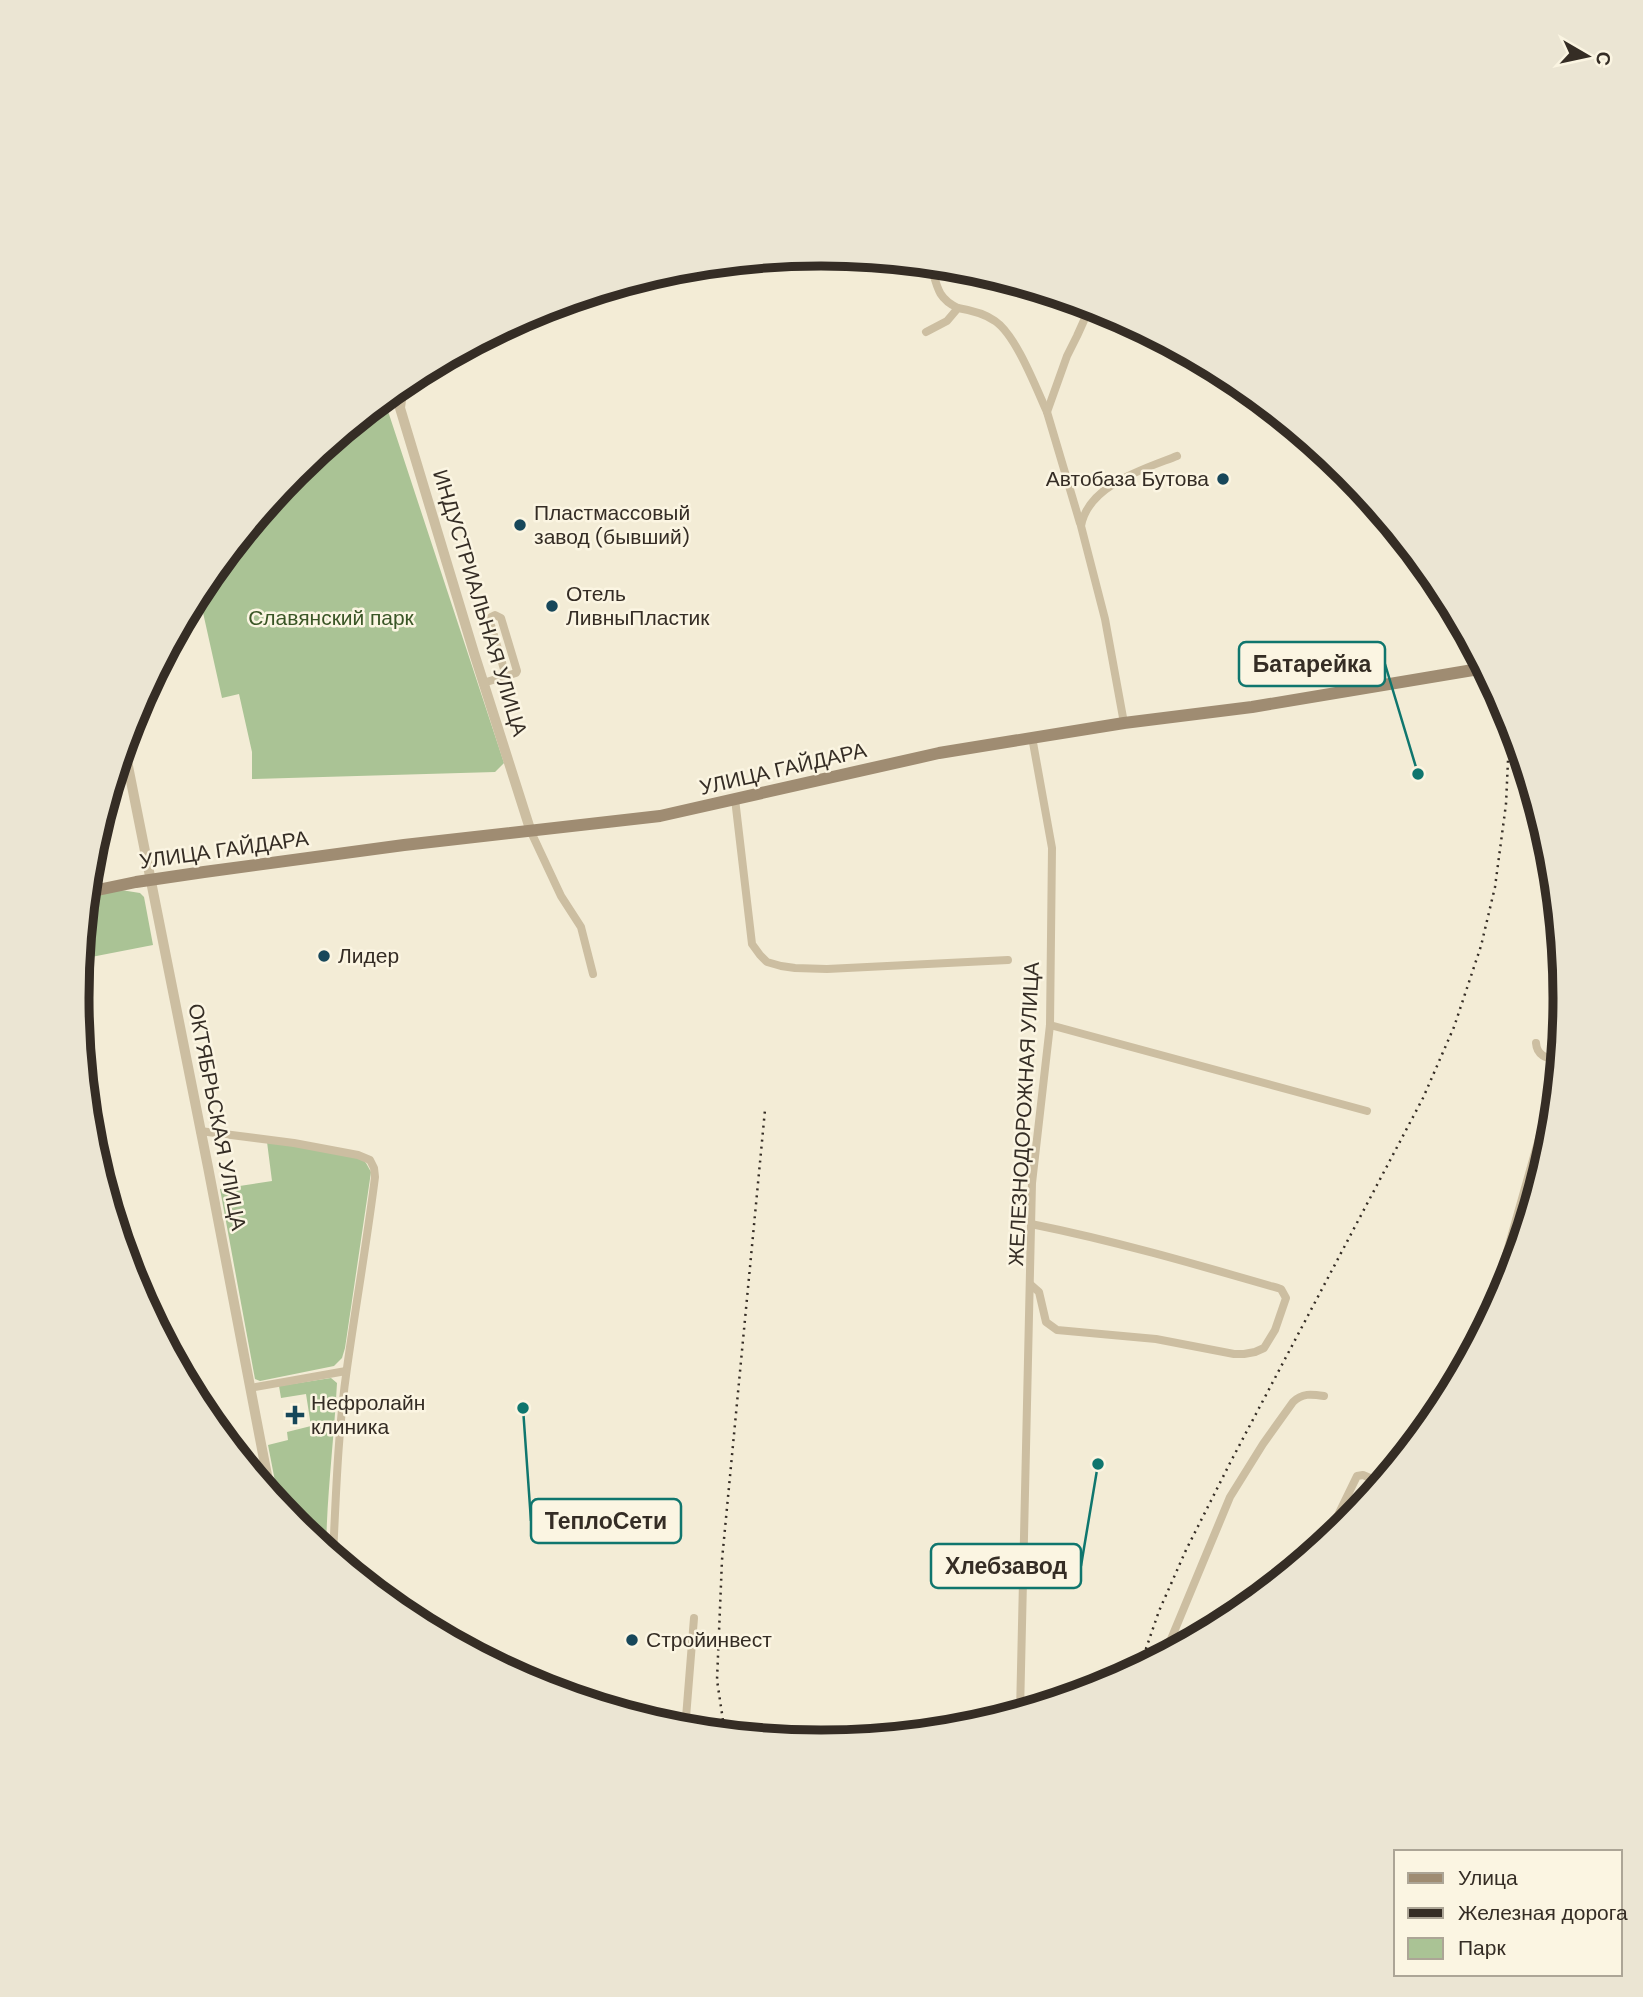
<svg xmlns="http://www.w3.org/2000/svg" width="1643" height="1997" font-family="'DM Sans',sans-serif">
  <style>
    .green { fill: #aac395 }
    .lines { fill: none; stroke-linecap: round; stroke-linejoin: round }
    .minor { stroke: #ccbea1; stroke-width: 8 }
    .tertiary { stroke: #ccbea1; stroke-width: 10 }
    .secondary { stroke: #9f8c72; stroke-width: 12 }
    .rail { stroke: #352d25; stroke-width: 2.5; stroke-dasharray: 2 5; stroke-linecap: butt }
    .poi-dot { fill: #17475a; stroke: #fbf5e2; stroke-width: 2.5 }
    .labels { text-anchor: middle; stroke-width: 5; stroke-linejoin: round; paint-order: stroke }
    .poi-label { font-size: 21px; fill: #352d25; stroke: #fbf5e2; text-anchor: start }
    .street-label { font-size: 21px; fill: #352d25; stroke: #fbf5e2 }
    .park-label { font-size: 21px; fill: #3a5626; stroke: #fbf5e2 }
    .rim { fill: none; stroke: #352d25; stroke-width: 9 }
    .leader { fill: none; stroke: #0f766e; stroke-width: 2.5 }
    .callout-dot { fill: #0f766e; stroke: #fbf5e2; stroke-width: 2.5 }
    .callout { fill: #fbf5e2; stroke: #0f766e; stroke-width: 2.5 }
    .callout-label { font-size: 23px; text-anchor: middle; font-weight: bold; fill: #352d25 }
  </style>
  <rect width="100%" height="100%" fill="#f3ecd6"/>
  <g class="green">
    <path d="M 384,399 L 504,763 L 495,772 L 252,779 L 252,752 L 239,694 L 222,698 L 202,608 L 189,610 L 203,585 L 295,472 Z"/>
    <path d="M 121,890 L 140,893 L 144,897 L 153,945 L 81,959 L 87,898 Z"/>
    <path d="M 267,1142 L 360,1157 L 366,1163 L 371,1172 L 345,1348 L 342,1358 L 334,1366 L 260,1381 L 255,1379 L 220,1189 L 272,1181 Z"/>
    <path d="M 331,1378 L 337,1383 C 334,1439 327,1494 326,1550 L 295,1525 L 280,1507 L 268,1445 L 288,1440 L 287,1432 L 311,1426 L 306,1394 L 281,1398 L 279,1386 Z"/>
  </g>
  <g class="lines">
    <g class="minor">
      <path d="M 931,265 C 937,286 937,298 958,308"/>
      <path d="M 926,332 L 947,321 L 958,308 C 970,310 984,313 995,321 C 1016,335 1036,388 1047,412"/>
      <path d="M 1080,523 L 1047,412 L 1067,356 L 1077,336 L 1086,316 L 1096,308"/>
      <path d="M 483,683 L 516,673 L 517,671 L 501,618 L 495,615 L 491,617 L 490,622 L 506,676"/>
      <path d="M 1124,723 L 1105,619 L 1081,526 C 1088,485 1144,469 1177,456"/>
      <path d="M 735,799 L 752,944 L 760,955 L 767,962 L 781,966 L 795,968 L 827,969 L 1008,960"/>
      <path d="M 531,832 L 561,896 L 581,927 L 593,974"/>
      <path d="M 1050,1025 L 1367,1111"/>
      <path d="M 1536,1043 C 1537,1057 1548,1058 1560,1061"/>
      <path d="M 200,1131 L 294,1143 L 358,1155 L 370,1160 L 374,1168 L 375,1177 C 367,1241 356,1304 347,1368 C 338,1430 336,1494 333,1556"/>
      <path d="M 1031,1285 L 1039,1292 L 1046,1322 L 1057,1330 L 1156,1339 L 1234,1354 L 1244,1354 L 1255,1352 L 1264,1348 L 1275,1330 L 1286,1298 L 1281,1289 C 1198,1265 1116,1241 1031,1224"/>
      <path d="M 1486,1326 L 1547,1110 L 1558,1083"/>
      <path d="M 250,1388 L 346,1371"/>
      <path d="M 1324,1544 L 1357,1476 L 1363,1475 L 1382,1483"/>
      <path d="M 1164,1656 L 1230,1497 L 1263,1444 L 1293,1402 C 1302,1393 1311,1394 1324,1396"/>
      <path d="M 1020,1713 L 1032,1183 L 1050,1025 L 1052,848 L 1032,737"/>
      <path d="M 685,1730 L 694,1618"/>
    </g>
    <g class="tertiary">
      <path d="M 403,384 L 400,408 L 474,653 L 531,832"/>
      <path d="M 124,746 L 208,1167 L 271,1496"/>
    </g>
    <path class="secondary" d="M 88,892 L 136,882 L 204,872 L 404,845 L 660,816 L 939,753 L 1124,723 L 1252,707 L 1485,668"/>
    <g class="rail">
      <path d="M 1139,1669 L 1159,1611 L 1186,1550 L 1230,1463 L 1423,1098 L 1454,1027 L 1481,946 L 1495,887 L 1506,804 L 1510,717"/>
      <path d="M 725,1734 L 717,1680 L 722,1560 L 765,1110"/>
    </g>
  </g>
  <g class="poi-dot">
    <circle cx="1223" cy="479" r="7"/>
    <circle cx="520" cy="525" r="7"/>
    <circle cx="552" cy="606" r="7"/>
    <circle cx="324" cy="956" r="7"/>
    <path d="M291.5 1404.5h7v7h7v7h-7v7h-7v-7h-7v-7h7z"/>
    <circle cx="632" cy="1640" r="7"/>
  </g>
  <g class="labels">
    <g class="poi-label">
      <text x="1209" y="486" text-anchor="end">Автобаза Бутова</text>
      <text x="534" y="520">Пластмассовый<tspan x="534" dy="24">завод (бывший)</tspan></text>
      <text x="566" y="601">Отель<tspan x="566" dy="24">ЛивныПластик</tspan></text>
      <text x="338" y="963">Лидер</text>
      <text x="311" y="1410">Нефролайн<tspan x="311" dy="24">клиника</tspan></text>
      <text x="646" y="1647">Стройинвест</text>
    </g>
    <g class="street-label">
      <text transform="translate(480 603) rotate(73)" y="7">ИНДУСТРИАЛЬНАЯ УЛИЦА</text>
      <text transform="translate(783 769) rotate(-13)" y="7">УЛИЦА ГАЙДАРА</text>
      <text transform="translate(224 850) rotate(-8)" y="7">УЛИЦА ГАЙДАРА</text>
      <text transform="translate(1024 1114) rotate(-87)" y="7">ЖЕЛЕЗНОДОРОЖНАЯ УЛИЦА</text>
      <text transform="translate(217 1117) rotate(79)" y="7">ОКТЯБРЬСКАЯ УЛИЦА</text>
    </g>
    <g class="park-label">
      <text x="331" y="625">Славянский парк</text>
    </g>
  </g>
  <path d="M0 0H1643V1997H0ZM89 998a732 732 0 1 1 1464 0a732 732 0 1 1-1464 0Z" fill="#ebe5d3" fill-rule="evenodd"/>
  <path class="rim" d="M89 998a732 732 0 1 1 1464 0a732 732 0 1 1-1464 0Z"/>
  <path class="leader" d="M1418 774L1385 664M523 1408L531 1521M1098 1464L1081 1566"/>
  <g class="callout-dot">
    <circle cx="1418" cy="774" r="7"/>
    <circle cx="523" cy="1408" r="7"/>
    <circle cx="1098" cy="1464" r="7"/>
  </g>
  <g class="callout">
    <rect x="1239" y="642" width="146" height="44" rx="7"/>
    <rect x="531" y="1499" width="150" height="44" rx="7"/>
    <rect x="931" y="1544" width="150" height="44" rx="7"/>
  </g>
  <g class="callout-label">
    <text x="1312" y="672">Батарейка</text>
    <text x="606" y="1529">ТеплоСети</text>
    <text x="1006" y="1574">Хлебзавод</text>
  </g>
  <rect x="1394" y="1850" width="228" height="126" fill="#fbf5e2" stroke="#aca596" stroke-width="2"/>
  <rect x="1408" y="1873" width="35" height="10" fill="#9f8c72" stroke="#aca596" stroke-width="2"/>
  <text x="1458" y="1885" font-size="21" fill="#352d25">Улица</text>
  <rect x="1408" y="1908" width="35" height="10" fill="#352d25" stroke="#aca596" stroke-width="2"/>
  <text x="1458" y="1920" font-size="21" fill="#352d25">Железная дорога</text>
  <rect x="1408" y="1938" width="35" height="21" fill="#aac395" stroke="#aca596" stroke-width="2"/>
  <text x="1458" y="1955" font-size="21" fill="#352d25">Парк</text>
  <g transform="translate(1587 56) rotate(99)" stroke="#fbf5e2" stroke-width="5" paint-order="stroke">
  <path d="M0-5L12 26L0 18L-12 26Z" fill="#352d25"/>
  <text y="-10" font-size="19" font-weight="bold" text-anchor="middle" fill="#352d25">С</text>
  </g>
</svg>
